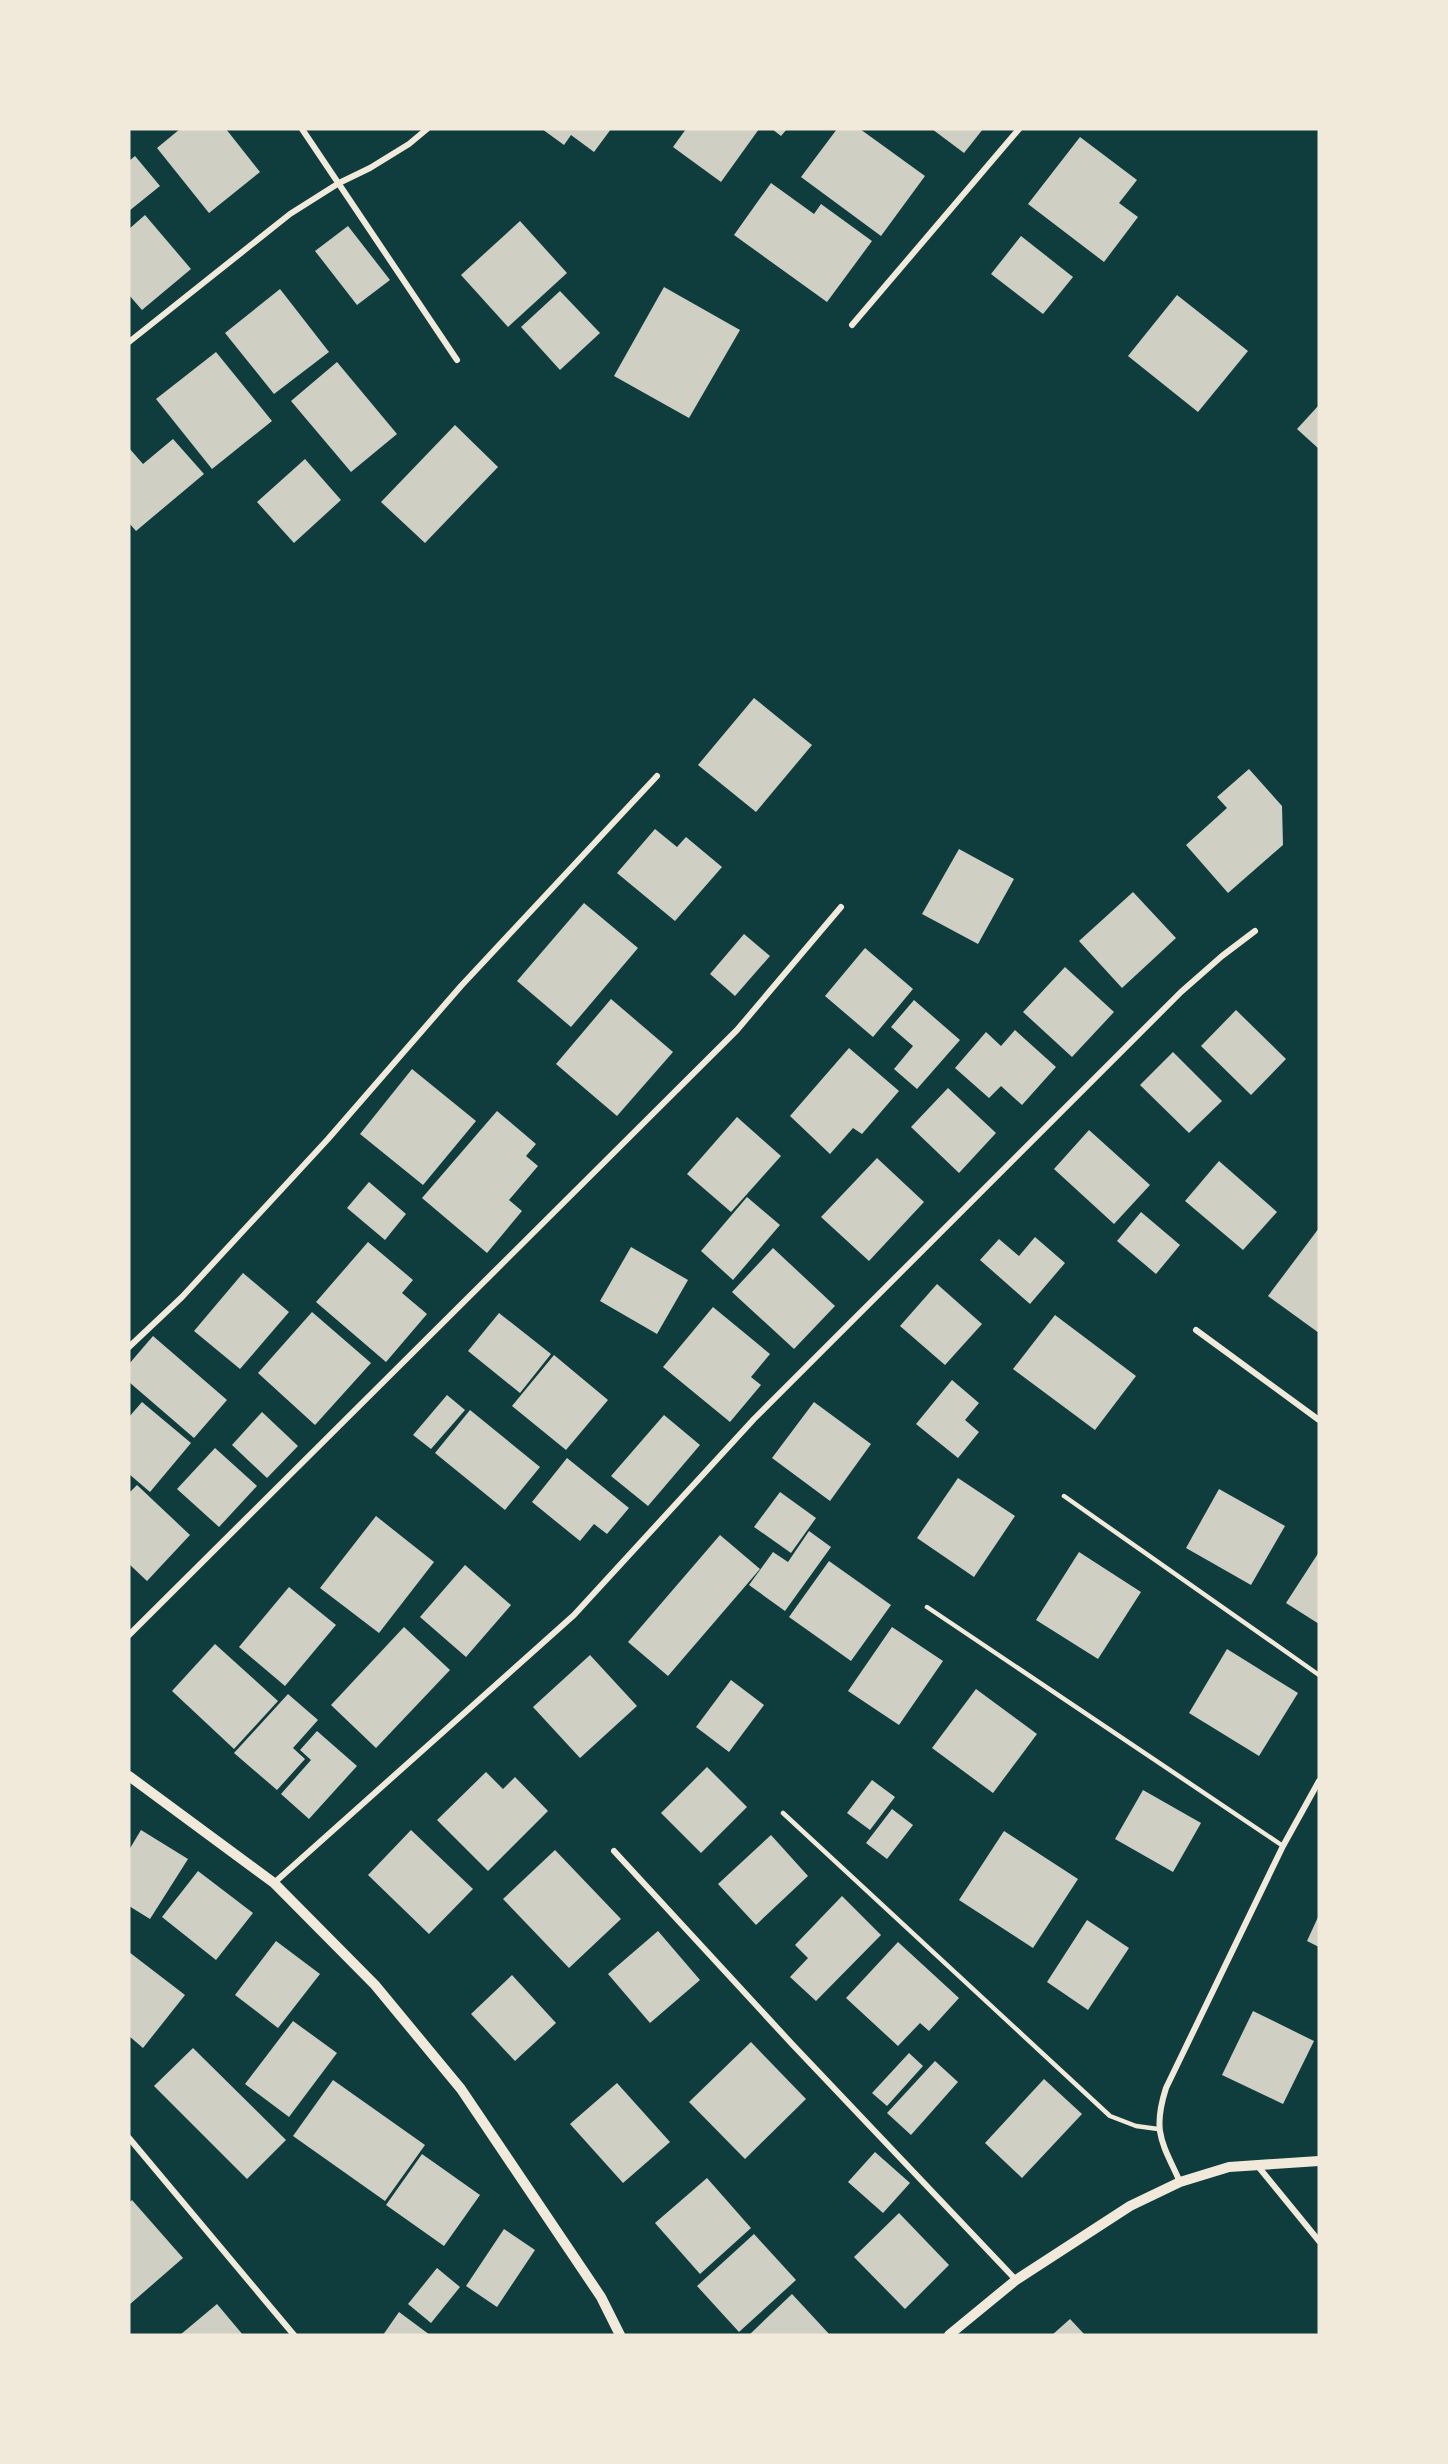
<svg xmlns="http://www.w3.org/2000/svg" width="1448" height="2464" font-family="'PT Sans Narrow',sans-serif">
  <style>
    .building { fill: #cfcfc3 }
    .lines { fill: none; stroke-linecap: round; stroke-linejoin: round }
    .service { stroke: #f1e9da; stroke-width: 4.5 }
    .minor { stroke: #f1e9da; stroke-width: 6 }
    .tertiary { stroke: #f1e9da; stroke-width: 10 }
  </style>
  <rect width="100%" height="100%" fill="#0f3d3e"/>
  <g class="building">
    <path d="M 180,129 L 226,129 L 260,172 L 209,213 L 157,148 Z"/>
    <path d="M 542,129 L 611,129 L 594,152 L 571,135 L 564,145 Z"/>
    <path d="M 686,129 L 759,129 L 721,182 L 673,147 Z"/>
    <path d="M 772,129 L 787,129 L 781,136 Z"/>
    <path d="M 837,129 L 860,129 L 925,176 L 881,236 L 801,177 Z"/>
    <path d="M 932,129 L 983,129 L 964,153 Z"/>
    <path d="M 1080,137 L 1137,180 L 1119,203 L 1138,217 L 1104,262 L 1028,204 Z"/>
    <path d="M 135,156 L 160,186 L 129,211 L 129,161 Z"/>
    <path d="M 771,183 L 814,214 L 821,204 L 872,241 L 827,302 L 734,235 Z"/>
    <path d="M 145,215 L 191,269 L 142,310 L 129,295 L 129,229 Z"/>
    <path d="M 520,221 L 567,273 L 508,327 L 461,275 Z"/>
    <path d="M 348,226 L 390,280 L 357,305 L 315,251 Z"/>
    <path d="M 1021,236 L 1073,277 L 1043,314 L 991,274 Z"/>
    <path d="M 664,287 L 740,330 L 689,418 L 614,376 Z"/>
    <path d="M 280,289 L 329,352 L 274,394 L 225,333 Z"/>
    <path d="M 560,291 L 600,333 L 560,370 L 521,327 Z"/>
    <path d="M 1177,295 L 1248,351 L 1198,412 L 1128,356 Z"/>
    <path d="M 216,352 L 272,421 L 212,469 L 156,399 Z"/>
    <path d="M 337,362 L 397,434 L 351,472 L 291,401 Z"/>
    <path d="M 1319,405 L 1319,449 L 1297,429 Z"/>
    <path d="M 455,425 L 498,467 L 425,543 L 381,502 Z"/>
    <path d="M 173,439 L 204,474 L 136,531 L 129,523 L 129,448 L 143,464 Z"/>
    <path d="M 305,459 L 341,500 L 294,543 L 257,502 Z"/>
    <path d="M 754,698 L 812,745 L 756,812 L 698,765 Z"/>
    <path d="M 1249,769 L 1282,806 L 1283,845 L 1228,893 L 1186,845 L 1227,808 L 1217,797 Z"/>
    <path d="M 655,829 L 677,847 L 686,837 L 722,867 L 675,921 L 617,873 Z"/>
    <path d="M 959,849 L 1014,879 L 978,944 L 922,914 Z"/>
    <path d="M 1133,892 L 1176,938 L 1122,988 L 1079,941 Z"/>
    <path d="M 584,903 L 638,948 L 571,1027 L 517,981 Z"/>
    <path d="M 744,934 L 770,956 L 735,996 L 710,974 Z"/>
    <path d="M 865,948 L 913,989 L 873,1037 L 825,996 Z"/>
    <path d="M 1065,967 L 1114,1012 L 1072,1057 L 1023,1012 Z"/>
    <path d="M 611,999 L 673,1052 L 617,1116 L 556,1064 Z"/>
    <path d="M 914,1000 L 960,1040 L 917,1089 L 894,1069 L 913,1046 L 891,1027 Z"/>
    <path d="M 1236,1010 L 1286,1059 L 1251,1095 L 1201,1046 Z"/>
    <path d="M 1015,1030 L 1056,1067 L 1022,1105 L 1001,1086 L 989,1098 L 955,1068 L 986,1032 L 1001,1046 Z"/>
    <path d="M 849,1048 L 899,1091 L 862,1134 L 853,1128 L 830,1154 L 790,1116 Z"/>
    <path d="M 1173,1052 L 1222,1101 L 1189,1133 L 1140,1085 Z"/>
    <path d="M 412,1069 L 476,1121 L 423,1185 L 360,1134 Z"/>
    <path d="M 948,1088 L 996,1133 L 959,1173 L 911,1127 Z"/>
    <path d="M 497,1111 L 536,1144 L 526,1156 L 538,1166 L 509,1200 L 522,1211 L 487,1253 L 422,1198 Z"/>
    <path d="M 737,1117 L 781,1156 L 731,1212 L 687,1174 Z"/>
    <path d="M 1089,1130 L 1150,1185 L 1114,1224 L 1054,1169 Z"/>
    <path d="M 877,1158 L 924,1202 L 869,1261 L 821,1217 Z"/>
    <path d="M 1219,1161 L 1277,1212 L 1243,1250 L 1185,1201 Z"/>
    <path d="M 369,1182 L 406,1214 L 385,1240 L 347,1208 Z"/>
    <path d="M 747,1197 L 780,1225 L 733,1280 L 701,1251 Z"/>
    <path d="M 1141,1212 L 1180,1245 L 1156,1274 L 1117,1241 Z"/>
    <path d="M 1319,1228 L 1319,1333 L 1268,1296 Z"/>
    <path d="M 1035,1237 L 1065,1263 L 1030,1304 L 980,1260 L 999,1239 L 1019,1256 Z"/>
    <path d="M 368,1242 L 413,1280 L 402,1293 L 427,1314 L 386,1362 L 316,1302 Z"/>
    <path d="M 631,1247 L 688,1280 L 657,1334 L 600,1301 Z"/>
    <path d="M 773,1248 L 835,1306 L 794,1349 L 732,1292 Z"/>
    <path d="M 243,1273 L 289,1312 L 240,1369 L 194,1331 Z"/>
    <path d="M 937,1284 L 982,1324 L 945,1365 L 900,1326 Z"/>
    <path d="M 713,1307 L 770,1354 L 751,1377 L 761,1385 L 730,1422 L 663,1367 Z"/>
    <path d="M 312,1312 L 371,1363 L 315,1425 L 258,1373 Z"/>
    <path d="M 499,1313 L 551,1354 L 520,1393 L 468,1351 Z"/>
    <path d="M 1055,1315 L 1136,1376 L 1095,1430 L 1013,1369 Z"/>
    <path d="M 153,1336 L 227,1400 L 194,1438 L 129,1382 L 129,1364 Z"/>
    <path d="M 554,1355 L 608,1400 L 566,1450 L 512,1406 Z"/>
    <path d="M 952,1380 L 979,1403 L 965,1420 L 979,1432 L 958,1458 L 916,1424 Z"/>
    <path d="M 447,1395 L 465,1410 L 431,1449 L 413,1435 Z"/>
    <path d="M 142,1402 L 191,1443 L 150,1492 L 129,1474 L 129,1417 Z"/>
    <path d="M 814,1402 L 871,1444 L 830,1501 L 772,1458 Z"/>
    <path d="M 470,1410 L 540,1467 L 505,1510 L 435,1453 Z"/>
    <path d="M 262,1412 L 298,1446 L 267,1478 L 232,1445 Z"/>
    <path d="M 664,1415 L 700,1445 L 648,1506 L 611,1476 Z"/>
    <path d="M 215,1448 L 257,1486 L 219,1527 L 177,1489 Z"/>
    <path d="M 567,1458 L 629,1508 L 607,1534 L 594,1524 L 580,1541 L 532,1502 Z"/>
    <path d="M 958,1478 L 1015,1516 L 974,1577 L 917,1538 Z"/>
    <path d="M 137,1485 L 190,1535 L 147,1581 L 129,1564 L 129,1493 Z"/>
    <path d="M 1219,1489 L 1285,1526 L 1251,1585 L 1186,1548 Z"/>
    <path d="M 780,1492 L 816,1518 L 791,1553 L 754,1527 Z"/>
    <path d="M 376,1516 L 434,1562 L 379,1633 L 320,1588 Z"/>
    <path d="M 809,1531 L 831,1547 L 785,1611 L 749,1585 L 773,1552 L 788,1562 Z"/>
    <path d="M 720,1535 L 760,1569 L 668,1676 L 628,1642 Z"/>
    <path d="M 1079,1552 L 1141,1592 L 1098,1659 L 1036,1620 Z"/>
    <path d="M 1319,1552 L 1319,1624 L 1286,1603 Z"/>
    <path d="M 829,1561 L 891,1605 L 851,1661 L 789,1617 Z"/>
    <path d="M 465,1565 L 511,1605 L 466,1657 L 420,1617 Z"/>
    <path d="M 289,1587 L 336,1625 L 285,1686 L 239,1647 Z"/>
    <path d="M 404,1627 L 450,1670 L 376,1748 L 331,1705 Z"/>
    <path d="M 892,1627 L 943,1661 L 899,1725 L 848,1691 Z"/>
    <path d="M 215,1644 L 278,1701 L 234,1749 L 172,1691 Z"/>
    <path d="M 1227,1649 L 1298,1693 L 1259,1756 L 1189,1713 Z"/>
    <path d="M 590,1655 L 637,1706 L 580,1758 L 533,1707 Z"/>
    <path d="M 731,1680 L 764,1705 L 729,1752 L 696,1727 Z"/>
    <path d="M 976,1689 L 1037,1734 L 993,1793 L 932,1748 Z"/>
    <path d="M 288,1694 L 318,1720 L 293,1748 L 305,1759 L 277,1790 L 234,1753 Z"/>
    <path d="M 317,1731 L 357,1766 L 309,1819 L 281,1794 L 311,1760 L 300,1750 Z"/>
    <path d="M 707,1767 L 747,1807 L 701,1853 L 661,1813 Z"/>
    <path d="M 486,1772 L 503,1789 L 515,1777 L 548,1811 L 488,1871 L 437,1820 Z"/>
    <path d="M 872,1780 L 895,1797 L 870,1830 L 847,1813 Z"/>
    <path d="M 1143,1790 L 1201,1823 L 1173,1872 L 1115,1839 Z"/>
    <path d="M 892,1809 L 913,1825 L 887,1859 L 866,1843 Z"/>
    <path d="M 141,1830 L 188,1859 L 150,1919 L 129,1906 L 129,1850 Z"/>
    <path d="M 411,1830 L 473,1889 L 429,1934 L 368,1875 Z"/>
    <path d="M 1004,1831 L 1078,1879 L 1033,1948 L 959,1900 Z"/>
    <path d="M 771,1835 L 808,1876 L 756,1925 L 718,1884 Z"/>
    <path d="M 555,1850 L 621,1919 L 569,1968 L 503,1899 Z"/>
    <path d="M 198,1871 L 253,1913 L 216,1960 L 162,1917 Z"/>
    <path d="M 842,1896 L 881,1935 L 816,2001 L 790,1977 L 808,1958 L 795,1945 Z"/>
    <path d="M 1319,1915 L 1319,1947 L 1307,1941 Z"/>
    <path d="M 1087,1920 L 1129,1948 L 1088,2010 L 1047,1982 Z"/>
    <path d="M 658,1931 L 700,1980 L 650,2023 L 608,1974 Z"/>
    <path d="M 276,1941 L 320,1974 L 278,2028 L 235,1995 Z"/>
    <path d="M 898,1942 L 959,1998 L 929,2031 L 920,2023 L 898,2046 L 846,1998 Z"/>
    <path d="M 129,1952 L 185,1995 L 143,2048 L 129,2036 Z"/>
    <path d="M 512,1975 L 556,2023 L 515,2061 L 471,2014 Z"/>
    <path d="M 1253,2011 L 1314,2041 L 1283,2104 L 1222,2075 Z"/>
    <path d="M 293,2021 L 337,2053 L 289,2117 L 245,2084 Z"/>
    <path d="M 751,2042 L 806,2099 L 745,2159 L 689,2102 Z"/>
    <path d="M 193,2048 L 286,2140 L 247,2179 L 154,2086 Z"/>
    <path d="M 909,2053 L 923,2066 L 887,2106 L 872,2093 Z"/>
    <path d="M 935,2061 L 958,2082 L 911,2135 L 887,2113 Z"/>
    <path d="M 1044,2079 L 1082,2114 L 1022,2178 L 985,2143 Z"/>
    <path d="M 333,2080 L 425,2145 L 385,2201 L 293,2136 Z"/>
    <path d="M 617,2083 L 670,2142 L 623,2183 L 570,2124 Z"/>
    <path d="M 875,2152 L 910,2183 L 883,2213 L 848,2182 Z"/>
    <path d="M 422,2154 L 480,2195 L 444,2246 L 386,2205 Z"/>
    <path d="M 707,2178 L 751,2228 L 700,2274 L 655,2223 Z"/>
    <path d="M 132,2200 L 183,2258 L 129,2305 L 129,2203 Z"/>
    <path d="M 899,2213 L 949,2265 L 905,2309 L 854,2257 Z"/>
    <path d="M 504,2229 L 535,2250 L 497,2307 L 466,2286 Z"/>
    <path d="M 754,2234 L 796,2280 L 739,2332 L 697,2286 Z"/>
    <path d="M 437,2268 L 460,2287 L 431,2323 L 408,2304 Z"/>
    <path d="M 792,2294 L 830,2335 L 749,2335 Z"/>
    <path d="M 217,2304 L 243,2335 L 180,2335 Z"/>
    <path d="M 399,2312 L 430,2335 L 383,2335 Z"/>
    <path d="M 1070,2319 L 1085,2335 L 1052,2335 Z"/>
  </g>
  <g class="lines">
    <g class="service">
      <path d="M 1064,1496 L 1319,1675"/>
      <path d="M 927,1607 L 1283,1846"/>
      <path d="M 783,1813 L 1110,2116 L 1136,2126 L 1158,2129"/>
    </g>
    <g class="minor">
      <path d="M 302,129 L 457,360"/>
      <path d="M 852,325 L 1019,129"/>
      <path d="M 129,342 L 290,214 L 339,183 L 370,168 L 409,144 L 427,129"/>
      <path d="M 1196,1330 L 1319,1420"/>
      <path d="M 129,1347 L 182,1297 L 328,1139 L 461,986 L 657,776"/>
      <path d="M 129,1635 L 737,1030 L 841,907"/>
      <path d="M 614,1851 L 792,2044 L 1016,2280"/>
      <path d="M 274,1883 L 574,1615 L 754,1419 L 1181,992 L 1222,956 L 1255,931"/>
      <path d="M 129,2138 L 294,2335"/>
      <path d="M 1257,2165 L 1319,2241"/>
      <path d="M 1180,2182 C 1162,2142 1152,2132 1166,2088 L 1283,1846 L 1319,1781"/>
    </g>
    <g class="tertiary">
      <path d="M 129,1776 L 274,1883 L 375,1985 L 461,2089 L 601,2297 L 620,2335"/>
      <path d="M 949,2335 L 1016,2280 L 1130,2206 L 1180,2182 L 1229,2167 L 1319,2161"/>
    </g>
  </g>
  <rect width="1448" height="2464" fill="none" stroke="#f1e9da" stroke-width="261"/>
</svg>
